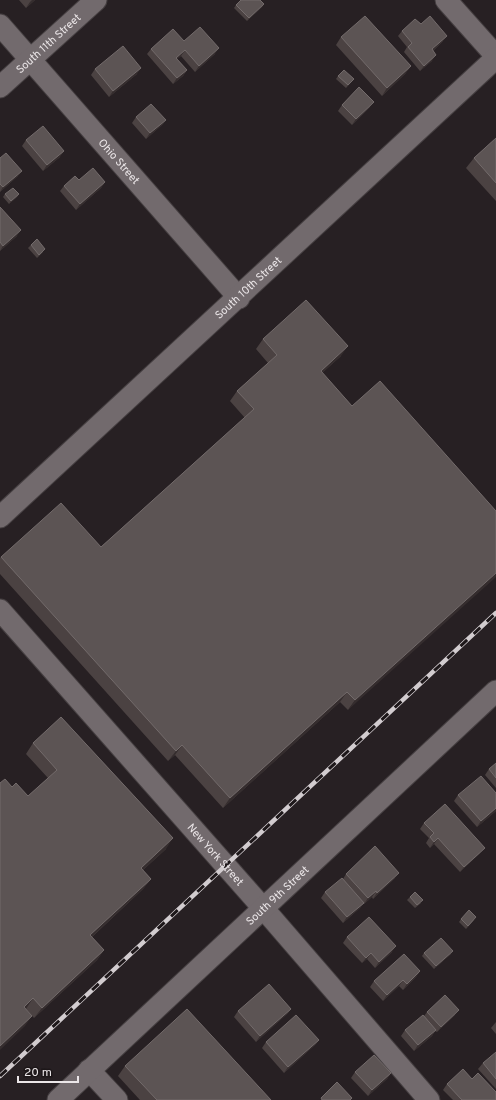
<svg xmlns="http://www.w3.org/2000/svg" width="496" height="1100" font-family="Overpass,sans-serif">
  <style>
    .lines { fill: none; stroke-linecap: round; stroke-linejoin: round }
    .minor-casing { stroke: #453f41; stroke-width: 23 }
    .minor { stroke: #726a6d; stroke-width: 21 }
    .rail-casing { stroke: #d2cccf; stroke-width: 4.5 }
    .rail { stroke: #1d1719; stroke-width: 3; stroke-dasharray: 9; stroke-linecap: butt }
    .wall { fill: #4b4242 }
    .shaded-wall { fill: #352d2e }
    .building { fill: #5c5454; stroke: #736b6b }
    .labels { text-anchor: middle; stroke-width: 4; stroke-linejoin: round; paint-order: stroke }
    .street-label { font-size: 11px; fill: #ebe6e8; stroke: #1d1719 }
  </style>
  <rect width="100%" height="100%" fill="#272023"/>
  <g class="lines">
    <defs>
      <g id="minor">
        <path d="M 446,0 L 496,56"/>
        <path id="s1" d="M 0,25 L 239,298"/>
        <path id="s2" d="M 0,87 L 96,0"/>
        <path id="s3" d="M 0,517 L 496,58"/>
        <path id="s4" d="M 0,610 L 263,908 L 429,1100"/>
        <path d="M 89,1070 L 117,1100"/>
        <path id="s5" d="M 58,1100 L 496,691"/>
      </g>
    </defs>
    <use href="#minor" class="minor-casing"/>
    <use href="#minor" class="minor"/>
    <defs>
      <path id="rail" d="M 0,1076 L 496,613"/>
    </defs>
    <use href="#rail" class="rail-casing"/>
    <use href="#rail" class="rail"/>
  </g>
  <g class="wall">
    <path d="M 19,0 L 35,0 L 26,8 Z"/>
    <path d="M 264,4 L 262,7 L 247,21 L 234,8 L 236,5 Z"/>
    <path d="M 421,24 L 443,41 L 433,51 L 432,61 L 420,71 L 404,52 L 407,47 L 398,36 L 402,31 Z"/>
    <path d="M 341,37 L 411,66 L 405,74 L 382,96 L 336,45 Z"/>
    <path d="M 184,41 L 215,54 L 195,72 L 181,56 L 177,59 L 187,70 L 183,76 L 173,84 L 147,54 L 151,49 Z"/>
    <path d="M 95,69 L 137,74 L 109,97 L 91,75 Z"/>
    <path d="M 338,76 L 354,79 L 346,88 L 336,79 Z"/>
    <path d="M 342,105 L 370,107 L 352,125 L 338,111 Z"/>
    <path d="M 136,117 L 166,120 L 162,125 L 146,139 L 132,123 Z"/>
    <path d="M 496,138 L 496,201 L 466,168 L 474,158 Z"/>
    <path d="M 26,140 L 60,157 L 43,171 L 22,146 Z"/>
    <path d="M 0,158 L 18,176 L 0,192 Z"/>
    <path d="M 79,180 L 105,182 L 101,188 L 76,210 L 60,191 L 64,186 Z"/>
    <path d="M 5,194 L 19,194 L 17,197 L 9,204 L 3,197 Z"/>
    <path d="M 0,207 L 17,236 L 0,251 Z"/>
    <path d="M 31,245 L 43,252 L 37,258 L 28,248 Z"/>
    <path d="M 263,339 L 341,356 L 322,373 L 352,406 L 496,511 L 348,710 L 340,702 L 223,808 L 175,755 L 168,761 L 0,574 L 0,558 L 1,557 L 101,547 L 245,418 L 230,401 L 237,391 L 268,363 L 256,349 Z"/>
    <path d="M 33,743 L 166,849 L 143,870 L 151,879 L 143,889 L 92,937 L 104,950 L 97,960 L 34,1018 L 26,1009 L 25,1026 L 12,787 L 28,796 L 48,778 L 26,754 Z"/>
    <path d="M 496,763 L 496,788 L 485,775 L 489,769 Z"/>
    <path d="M 458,795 L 496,811 L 477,827 L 454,801 Z"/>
    <path d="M 424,823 L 480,853 L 460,872 L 434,844 L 430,848 L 426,843 L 429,838 L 420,829 Z"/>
    <path d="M 346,874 L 395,878 L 373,899 L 372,897 L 364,904 L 363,903 L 360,908 L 343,923 L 321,898 L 325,892 L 343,879 Z"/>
    <path d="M 410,897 L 421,903 L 415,908 L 407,900 Z"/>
    <path d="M 461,919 L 474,920 L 466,929 L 459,922 Z"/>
    <path d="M 347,937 L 392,952 L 375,968 L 367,959 L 362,963 L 343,943 Z"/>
    <path d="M 424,953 L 451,954 L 434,969 L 422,956 Z"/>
    <path d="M 420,971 L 416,977 L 403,990 L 399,986 L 383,1001 L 370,987 L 374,981 Z"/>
    <path d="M 291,1009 L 287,1014 L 256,1042 L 234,1017 L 238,1011 Z"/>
    <path d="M 427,1012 L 455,1015 L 437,1032 L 435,1031 L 432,1036 L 414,1051 L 401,1036 L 405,1030 L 424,1016 Z"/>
    <path d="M 496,1022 L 496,1034 L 491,1028 Z"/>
    <path d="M 319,1040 L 315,1045 L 284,1073 L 262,1048 L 266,1042 Z"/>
    <path d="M 496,1052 L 496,1089 L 478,1069 L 483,1063 Z"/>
    <path d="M 125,1066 L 271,1100 L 140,1100 L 118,1076 Z"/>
    <path d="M 355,1072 L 391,1073 L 387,1079 L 368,1096 L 351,1078 Z"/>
    <path d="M 472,1079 L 496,1100 L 453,1100 L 443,1090 L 447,1084 Z"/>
  </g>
  <g class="shaded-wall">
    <path d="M 32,0 L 35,0 L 26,8 L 30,2 Z"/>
    <path d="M 264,4 L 262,7 L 247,21 L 249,18 Z"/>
    <path d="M 447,36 L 443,41 L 428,55 L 432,49 Z"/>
    <path d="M 219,48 L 215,54 L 195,72 L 199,66 Z"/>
    <path d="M 185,50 L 181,56 L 172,64 L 176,58 Z"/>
    <path d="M 436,55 L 432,61 L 420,71 L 424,66 Z"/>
    <path d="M 411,66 L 405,74 L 382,96 L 387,88 Z"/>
    <path d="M 141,68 L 137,74 L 109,97 L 113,91 Z"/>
    <path d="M 187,70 L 183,76 L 173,84 L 177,78 Z"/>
    <path d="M 374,102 L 370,107 L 352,125 L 356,119 Z"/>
    <path d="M 166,120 L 162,125 L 146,139 L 150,133 Z"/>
    <path d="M 64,151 L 60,157 L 43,171 L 47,165 Z"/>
    <path d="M 22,171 L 18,176 L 0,192 L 3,187 Z"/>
    <path d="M 105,182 L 101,188 L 76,210 L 80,204 Z"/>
    <path d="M 19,194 L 17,197 L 9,204 L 11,201 Z"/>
    <path d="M 21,230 L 17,236 L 0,251 L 3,246 Z"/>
    <path d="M 348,346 L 341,356 L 313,381 L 321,371 Z"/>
    <path d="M 496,573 L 496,577 L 348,710 L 355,700 Z"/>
    <path d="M 347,692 L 340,702 L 223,808 L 230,798 Z"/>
    <path d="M 182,745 L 175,755 L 168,761 L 176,751 Z"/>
    <path d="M 496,808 L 496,811 L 477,827 L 481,821 Z"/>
    <path d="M 173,838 L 166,849 L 134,878 L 141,868 Z"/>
    <path d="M 438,838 L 434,844 L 430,848 L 434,842 Z"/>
    <path d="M 485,848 L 480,853 L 460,872 L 464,867 Z"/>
    <path d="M 399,873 L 395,878 L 373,899 L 377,893 Z"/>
    <path d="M 151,879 L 143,889 L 83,945 L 90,935 Z"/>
    <path d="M 376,891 L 372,897 L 364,904 L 368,898 Z"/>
    <path d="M 364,903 L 360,908 L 343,923 L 347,917 Z"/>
    <path d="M 396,946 L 392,952 L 375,968 L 379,962 Z"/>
    <path d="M 104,950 L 97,960 L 34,1018 L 42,1008 Z"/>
    <path d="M 453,951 L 451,954 L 434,969 L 436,966 Z"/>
    <path d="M 371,953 L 367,959 L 362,963 L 366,958 Z"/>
    <path d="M 420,971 L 416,977 L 403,990 L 407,984 Z"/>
    <path d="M 403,980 L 399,986 L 383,1001 L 387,995 Z"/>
    <path d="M 33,998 L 26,1009 L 17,1017 L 24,1007 Z"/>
    <path d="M 291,1009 L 287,1014 L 256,1042 L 260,1036 Z"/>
    <path d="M 459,1010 L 455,1015 L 437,1032 L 441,1027 Z"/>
    <path d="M 32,1016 L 25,1026 L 0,1050 L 0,1046 Z"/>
    <path d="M 436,1030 L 432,1036 L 414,1051 L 418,1045 Z"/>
    <path d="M 319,1040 L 315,1045 L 284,1073 L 288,1067 Z"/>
    <path d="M 391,1073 L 387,1079 L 368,1096 L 372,1090 Z"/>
  </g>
  <g class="building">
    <path d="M 241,0 L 260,0 L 264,4 L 249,18 L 236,5 Z"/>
    <path d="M 365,16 L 411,66 L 387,88 L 341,37 Z"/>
    <path d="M 430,16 L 447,36 L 432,49 L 436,55 L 424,66 L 408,47 L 412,43 L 402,31 L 415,19 L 421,24 Z"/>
    <path d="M 200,27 L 219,48 L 199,66 L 185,50 L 176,58 L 187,70 L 177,78 L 151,49 L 173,29 L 184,41 Z"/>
    <path d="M 123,46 L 141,68 L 113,91 L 95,69 Z"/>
    <path d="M 344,70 L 354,79 L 348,85 L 338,76 Z"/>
    <path d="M 359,87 L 374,102 L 356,119 L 342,105 Z"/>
    <path d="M 151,104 L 166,120 L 150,133 L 136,117 Z"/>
    <path d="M 43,126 L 64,151 L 47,165 L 26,140 Z"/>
    <path d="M 496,138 L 496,183 L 474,158 Z"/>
    <path d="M 6,153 L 22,171 L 3,187 L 0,184 L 0,158 Z"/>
    <path d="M 93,168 L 105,182 L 80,204 L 64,186 L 75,176 L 79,180 Z"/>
    <path d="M 13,188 L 19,194 L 11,201 L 5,194 Z"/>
    <path d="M 0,207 L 21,230 L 3,246 L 0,242 Z"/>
    <path d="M 37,239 L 45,249 L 39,255 L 31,245 Z"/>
    <path d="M 306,300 L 348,346 L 321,371 L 352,406 L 380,381 L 496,511 L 496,573 L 355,700 L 347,692 L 230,798 L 182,745 L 176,751 L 1,557 L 61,503 L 101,547 L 254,409 L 237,391 L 277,355 L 263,339 Z"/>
    <path d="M 61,717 L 173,838 L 141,868 L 151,879 L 90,935 L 104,950 L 42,1008 L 33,998 L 24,1007 L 32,1016 L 0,1046 L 0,783 L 5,779 L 12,787 L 16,783 L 28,796 L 57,770 L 33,743 Z"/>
    <path d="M 496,763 L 496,778 L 489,769 Z"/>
    <path d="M 481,776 L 496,793 L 496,808 L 481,821 L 458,795 Z"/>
    <path d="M 445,804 L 485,848 L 464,867 L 438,838 L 434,842 L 430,837 L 434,833 L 424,823 Z"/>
    <path d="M 375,846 L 399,873 L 377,893 L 376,891 L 368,898 L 346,874 Z"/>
    <path d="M 342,878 L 364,903 L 347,917 L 325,892 Z"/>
    <path d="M 415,892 L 423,900 L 417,905 L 410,897 Z"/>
    <path d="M 469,910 L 476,917 L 468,926 L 461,919 Z"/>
    <path d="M 369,917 L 396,946 L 379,962 L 371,953 L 366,958 L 347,937 Z"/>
    <path d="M 441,938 L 453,951 L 436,966 L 424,953 Z"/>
    <path d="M 404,954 L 420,971 L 407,984 L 403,980 L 387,995 L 374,981 Z"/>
    <path d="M 269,984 L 291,1009 L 260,1036 L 238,1011 Z"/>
    <path d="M 445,995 L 459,1010 L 441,1027 L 427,1012 Z"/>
    <path d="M 187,1009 L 271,1100 L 157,1100 L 125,1066 Z"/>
    <path d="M 296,1015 L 319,1040 L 288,1067 L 266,1042 Z"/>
    <path d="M 423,1015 L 436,1030 L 418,1045 L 405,1030 Z"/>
    <path d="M 496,1052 L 496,1079 L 483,1063 Z"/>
    <path d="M 374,1055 L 391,1073 L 372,1090 L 355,1072 Z"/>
    <path d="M 463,1069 L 472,1079 L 478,1073 L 496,1092 L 496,1100 L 462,1100 L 447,1084 Z"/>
    <path d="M 337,1082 L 352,1098 L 350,1100 L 322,1100 L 321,1098 Z"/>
  </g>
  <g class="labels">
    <g class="street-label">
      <text dy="4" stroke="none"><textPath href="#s2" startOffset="65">South 11th Street</textPath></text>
      <text dy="4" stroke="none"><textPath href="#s1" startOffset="181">Ohio Street</textPath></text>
      <text dy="4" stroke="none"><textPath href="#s3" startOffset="338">South 10th Street</textPath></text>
      <text dy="4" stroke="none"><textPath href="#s4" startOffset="326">New York Street</textPath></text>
      <text dy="4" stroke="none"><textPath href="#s5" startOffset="300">South 9th Street</textPath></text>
    </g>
  </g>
  <path d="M18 1076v6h60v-6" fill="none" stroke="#ebe6e8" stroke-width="2"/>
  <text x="24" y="1076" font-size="12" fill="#ebe6e8" stroke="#1d1719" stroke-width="3" paint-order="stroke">20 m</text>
</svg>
